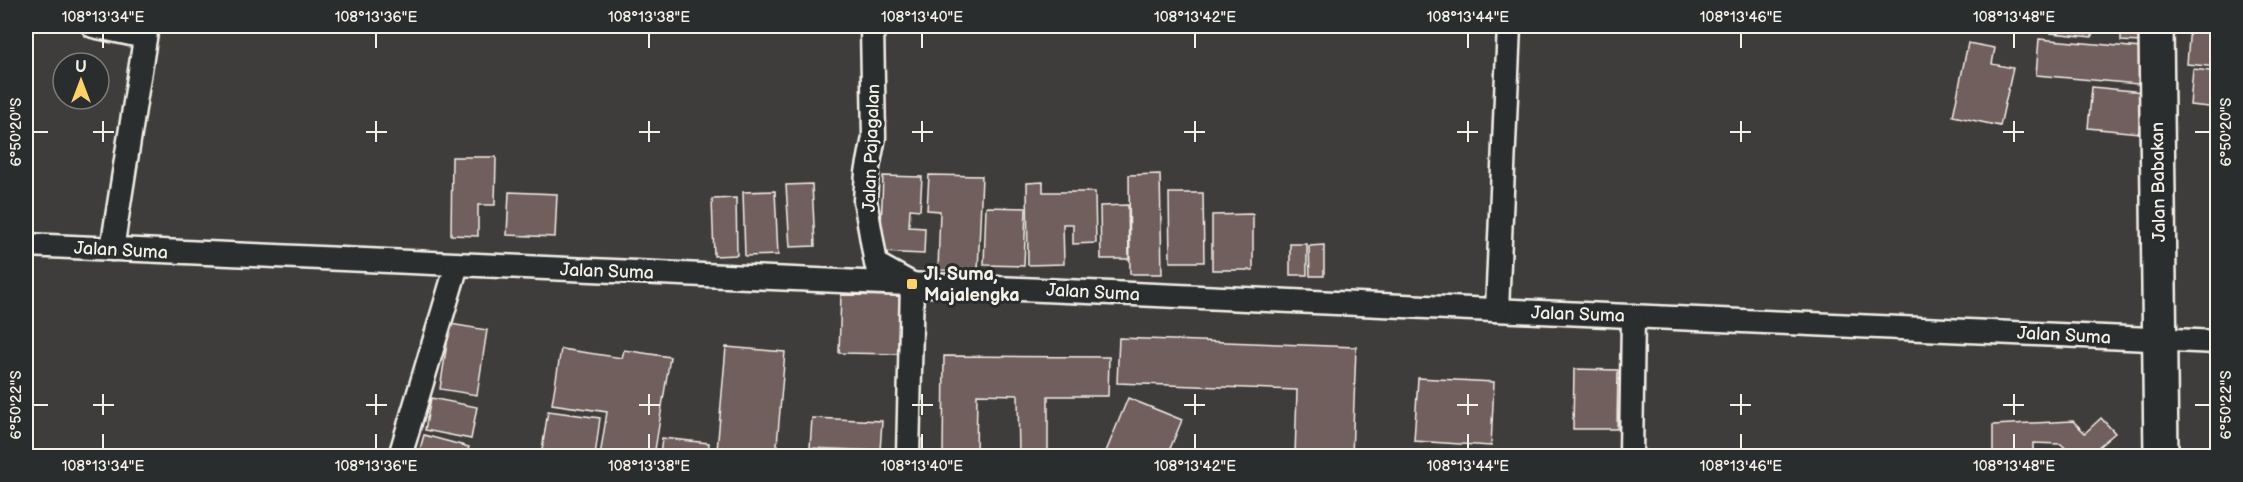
<svg xmlns="http://www.w3.org/2000/svg" width="2243" height="482" font-family="'Balsamiq Sans',sans-serif">
  <style>
    .building { fill: #705e5b; stroke: #f4f1e8; stroke-width: 1.5 }
    .lines { fill: none; stroke-linecap: round; stroke-linejoin: round }
    .street-casing { stroke: #f4f1e8; stroke-width: 27 }
    .secondary-casing { stroke: #f4f1e8; stroke-width: 38 }
    .street { stroke: #2a2d2e; stroke-width: 22 }
    .secondary { stroke: #2a2d2e; stroke-width: 33 }
    .ticks { fill: none; stroke: #f4f1e8; stroke-width: 2 }
    .poi-dot { fill: #ffd166; stroke: #2a2d2e; stroke-width: 2 }
    .labels { text-anchor: middle; stroke-width: 6; stroke-linejoin: round; paint-order: stroke }
    .street-label { font-size: 18px; fill: #f4f1e8; stroke: #2a2d2e }
    .poi-label { font-size: 18px; font-weight: bold; fill: #f4f1e8; stroke: #2a2d2e; text-anchor: start }
    .neatline { fill: none; stroke: #f4f1e8; stroke-width: 2 }
    .ticks-label { font-size: 15px; text-anchor: middle; fill: #f4f1e8 }
  </style>
  <rect width="100%" height="100%" fill="#3f3c3c"/>
  <filter id="ink" filterUnits="userSpaceOnUse"><feTurbulence type="fractalNoise" baseFrequency=".0167" numOctaves="2"/><feDisplacementMap in="SourceGraphic" scale="12" xChannelSelector="R" yChannelSelector="G"/><feConvolveMatrix kernelMatrix="1 2 1 2 8 2 1 2 1" color-interpolation-filters="sRGB"/></filter>
  <g filter="url(#ink)">
    <g class="building">
      <path d="M 2051,26 L 2093,26 L 2092,37 L 2051,33 Z"/>
      <path d="M 2121,26 L 2141,26 L 2141,42 L 2121,41 Z"/>
      <path d="M 2190,26 L 2218,29 L 2218,67 L 2187,64 Z"/>
      <path d="M 2039,39 L 2141,48 L 2138,84 L 2036,75 Z"/>
      <path d="M 1968,43 L 1995,48 L 1992,64 L 2013,68 L 2000,126 L 1953,116 Z"/>
      <path d="M 2193,69 L 2218,72 L 2218,108 L 2190,105 Z"/>
      <path d="M 2092,87 L 2143,92 L 2139,133 L 2088,128 Z"/>
      <path d="M 452,157 L 496,157 L 495,205 L 478,205 L 478,236 L 451,235 Z"/>
      <path d="M 1160,174 L 1162,274 L 1130,274 L 1129,175 Z"/>
      <path d="M 929,175 L 982,176 L 978,271 L 938,270 L 940,211 L 927,210 Z"/>
      <path d="M 883,176 L 922,177 L 920,210 L 910,209 L 909,227 L 925,228 L 924,254 L 880,252 Z"/>
      <path d="M 1043,182 L 1043,192 L 1095,192 L 1096,243 L 1073,244 L 1073,224 L 1063,224 L 1064,264 L 1028,265 L 1027,183 Z"/>
      <path d="M 812,184 L 815,246 L 790,247 L 786,185 Z"/>
      <path d="M 775,191 L 778,255 L 745,256 L 743,192 Z"/>
      <path d="M 509,192 L 557,194 L 555,237 L 507,235 Z"/>
      <path d="M 1169,193 L 1203,193 L 1204,262 L 1170,262 Z"/>
      <path d="M 736,198 L 737,255 L 714,256 L 712,199 Z"/>
      <path d="M 1128,205 L 1129,259 L 1101,259 L 1100,206 Z"/>
      <path d="M 986,207 L 1026,208 L 1024,266 L 984,265 Z"/>
      <path d="M 1253,214 L 1253,270 L 1212,270 L 1212,215 Z"/>
      <rect x="1290" y="244" width="17" height="31"/>
      <path d="M 1324,245 L 1324,276 L 1310,276 L 1309,246 Z"/>
      <path d="M 841,295 L 903,296 L 901,354 L 839,353 Z"/>
      <path d="M 450,324 L 487,330 L 477,395 L 440,389 Z"/>
      <path d="M 1119,338 L 1356,347 L 1352,456 L 1295,456 L 1297,390 L 1117,383 Z"/>
      <path d="M 726,347 L 785,352 L 776,456 L 717,451 Z"/>
      <path d="M 561,349 L 622,358 L 624,350 L 670,357 L 654,456 L 600,456 L 607,412 L 552,404 Z"/>
      <path d="M 944,356 L 1109,357 L 1108,396 L 1048,396 L 1048,456 L 1019,456 L 1018,395 L 977,394 L 976,456 L 943,456 Z"/>
      <path d="M 1574,369 L 1618,370 L 1617,429 L 1573,429 Z"/>
      <path d="M 1418,378 L 1494,382 L 1491,446 L 1414,441 Z"/>
      <path d="M 431,398 L 477,407 L 471,439 L 425,430 Z"/>
      <path d="M 1128,398 L 1182,420 L 1167,456 L 1110,456 L 1105,454 Z"/>
      <path d="M 548,411 L 600,418 L 595,456 L 541,456 Z"/>
      <path d="M 812,418 L 882,421 L 880,451 L 810,448 Z"/>
      <path d="M 2101,418 L 2115,433 L 2096,449 L 2099,456 L 2074,456 L 2061,444 L 2033,443 L 2033,456 L 1993,456 L 1993,425 L 2073,421 L 2085,433 Z"/>
      <path d="M 424,435 L 469,447 L 466,456 L 418,456 Z"/>
      <path d="M 662,438 L 709,443 L 708,456 L 660,456 Z"/>
    </g>
    <g class="lines">
      <defs>
        <g id="street">
          <path d="M 93,26 L 145,37"/>
          <path d="M 872,26 L 874,137 L 867,173 L 865,200 L 876,264 L 912,284 L 908,456"/>
          <path d="M 26,245 L 2218,342"/>
          <path d="M 112,249 L 147,26"/>
          <path d="M 1497,310 L 1509,26"/>
          <path d="M 400,456 L 457,265"/>
          <path d="M 1631,456 L 1633,316"/>
        </g>
        <path id="secondary" d="M 2156,26 L 2161,456"/>
      </defs>
      <use href="#street" class="street-casing"/>
      <use href="#secondary" class="secondary-casing"/>
      <use href="#street" class="street"/>
      <use href="#secondary" class="secondary"/>
    </g>
  </g>
  <path class="ticks" d="M 103,33 L 103,48M 376,33 L 376,48M 649,33 L 649,48M 922,33 L 922,48M 1195,33 L 1195,48M 1468,33 L 1468,48M 1741,33 L 1741,48M 2014,33 L 2014,48M 103,121 L 103,142M 376,121 L 376,142M 649,121 L 649,142M 922,121 L 922,142M 1195,121 L 1195,142M 1468,121 L 1468,142M 1741,121 L 1741,142M 2014,121 L 2014,142M 33,132 L 48,132M 93,132 L 114,132M 366,132 L 387,132M 639,132 L 660,132M 912,132 L 933,132M 1184,132 L 1205,132M 1457,132 L 1478,132M 1730,132 L 1751,132M 2003,132 L 2024,132M 2195,132 L 2210,132M 103,394 L 103,415M 376,394 L 376,415M 649,394 L 649,415M 922,394 L 922,415M 1195,394 L 1195,415M 1468,394 L 1468,415M 1741,394 L 1741,415M 2014,394 L 2014,415M 33,405 L 48,405M 93,405 L 114,405M 366,405 L 387,405M 639,405 L 660,405M 912,405 L 933,405M 1184,405 L 1205,405M 1457,405 L 1478,405M 1730,405 L 1751,405M 2003,405 L 2024,405M 2195,405 L 2210,405M 103,434 L 103,449M 376,434 L 376,449M 649,434 L 649,449M 922,434 L 922,449M 1195,434 L 1195,449M 1468,434 L 1468,449M 1741,434 L 1741,449M 2014,434 L 2014,449"/>
  <rect class="poi-dot" x="906" y="278" width="12" height="12" rx="3"/>
  <g class="labels">
    <g class="street-label">
      <text transform="translate(871 148) rotate(-88)" y="6">Jalan Pajagalan</text>
      <text transform="translate(2158 182) rotate(-91)" y="6">Jalan Babakan</text>
      <text transform="translate(121 250) rotate(3)" y="6">Jalan Suma</text>
      <text transform="translate(607 271) rotate(2)" y="6">Jalan Suma</text>
      <text transform="translate(1093 292) rotate(3)" y="6">Jalan Suma</text>
      <text transform="translate(1578 314) rotate(2)" y="6">Jalan Suma</text>
      <text transform="translate(2064 335) rotate(3)" y="6">Jalan Suma</text>
    </g>
    <g class="poi-label">
      <text x="924" y="280">Jl. Suma,<tspan x="924" dy="21">Majalengka</tspan></text>
    </g>
  </g>
  <rect width="2243" height="482" fill="none" stroke="#2a2d2e" stroke-width="66"/>
  <g transform="translate(81 81)"><circle r="28" fill="#2a2d2e" stroke="#7b7b78" stroke-width="1.5"/>
  <path d="M0-4.5L10 22L0 15L-10 22Z" fill="#ffd166"/>
  <text y="-9" font-size="16" font-weight="bold" text-anchor="middle" fill="#f4f1e8">U</text>
  </g>
  <rect x="33" y="33" width="2177" height="416" class="neatline"/>
  <g class="ticks-label">
    <text x="103" y="22">108°13'34"E</text>
    <text x="376" y="22">108°13'36"E</text>
    <text x="649" y="22">108°13'38"E</text>
    <text x="922" y="22">108°13'40"E</text>
    <text x="1195" y="22">108°13'42"E</text>
    <text x="1468" y="22">108°13'44"E</text>
    <text x="1741" y="22">108°13'46"E</text>
    <text x="2014" y="22">108°13'48"E</text>
    <text transform="translate(16 132) rotate(-90)" y="5">6°50'20"S</text>
    <text transform="translate(2226 132) rotate(-90)" y="5">6°50'20"S</text>
    <text transform="translate(16 405) rotate(-90)" y="5">6°50'22"S</text>
    <text transform="translate(2226 405) rotate(-90)" y="5">6°50'22"S</text>
    <text x="103" y="471">108°13'34"E</text>
    <text x="376" y="471">108°13'36"E</text>
    <text x="649" y="471">108°13'38"E</text>
    <text x="922" y="471">108°13'40"E</text>
    <text x="1195" y="471">108°13'42"E</text>
    <text x="1468" y="471">108°13'44"E</text>
    <text x="1741" y="471">108°13'46"E</text>
    <text x="2014" y="471">108°13'48"E</text>
  </g>
</svg>
